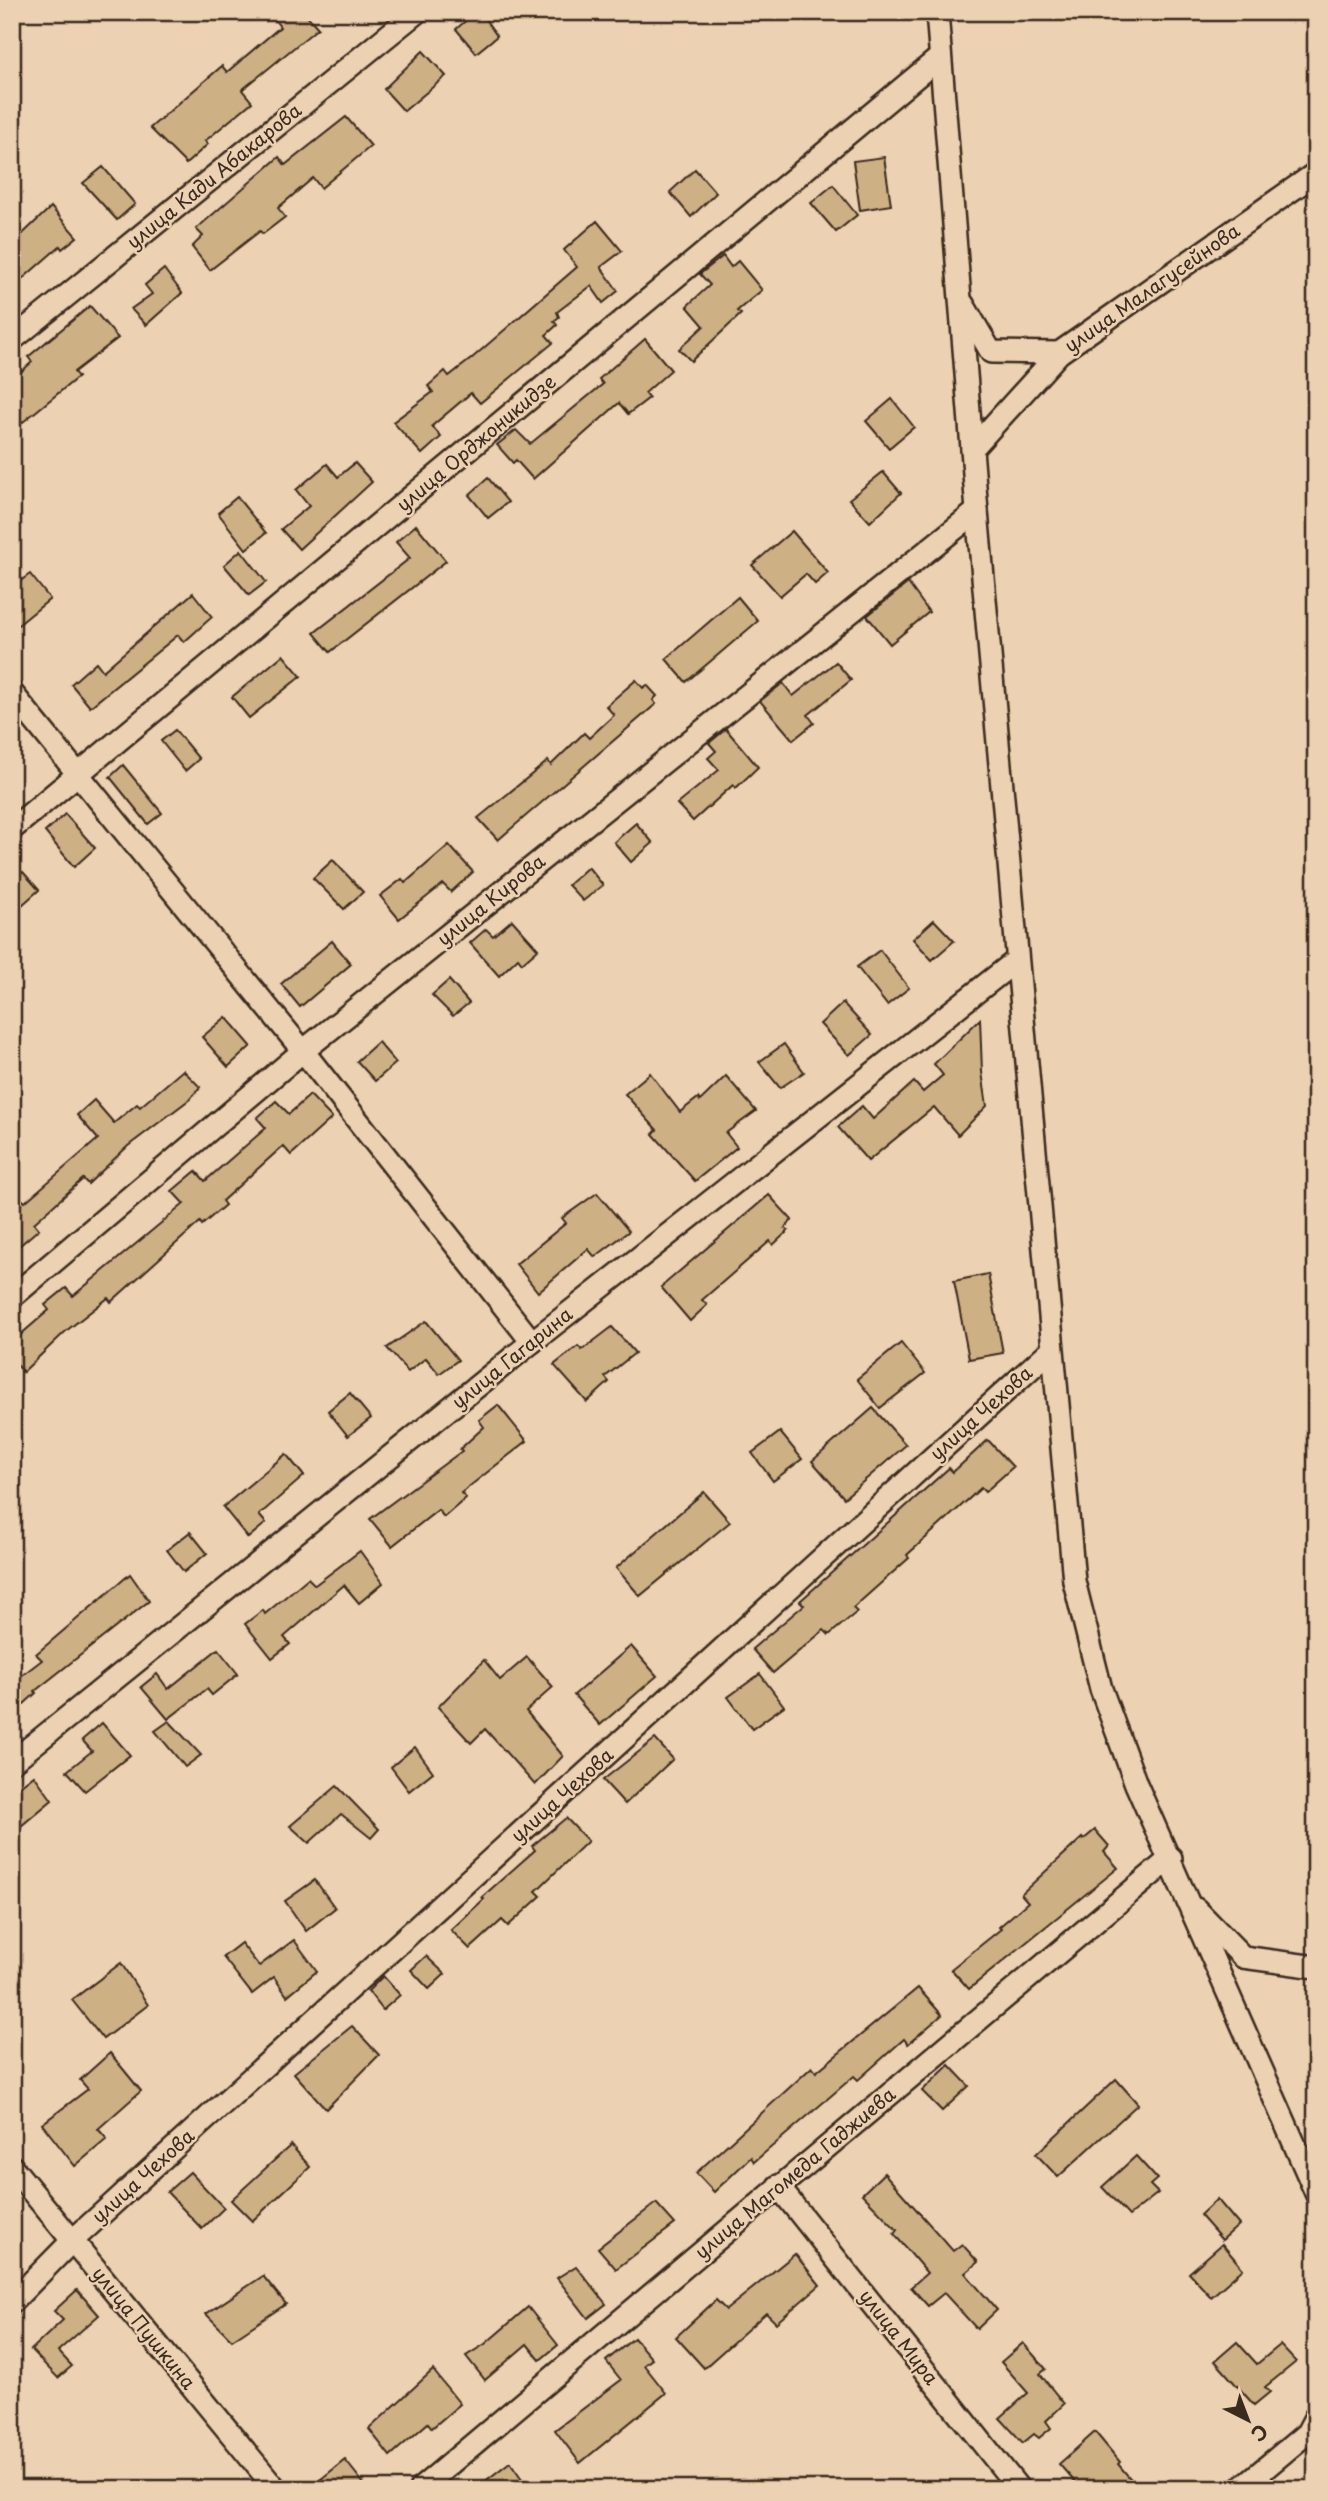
<svg xmlns="http://www.w3.org/2000/svg" width="1328" height="2501" font-family="'Playpen Sans',sans-serif">
  <style>
    .building { fill: #ceb085; stroke: #3b2a1e; stroke-width: 2 }
    .lines { fill: none; stroke-linecap: round; stroke-linejoin: round }
    .minor-casing { stroke: #3b2a1e; stroke-width: 26 }
    .minor { stroke: #ecd1b3; stroke-width: 21 }
    .labels { text-anchor: middle; stroke-width: 5; stroke-linejoin: round; paint-order: stroke }
    .street-label { font-size: 19px; fill: #3b2a1e; stroke: #ecd1b3 }
  </style>
  <rect width="100%" height="100%" fill="#ecd1b3"/>
  <filter id="ink" filterUnits="userSpaceOnUse"><feTurbulence type="fractalNoise" baseFrequency=".0143" numOctaves="2"/><feDisplacementMap in="SourceGraphic" scale="14" xChannelSelector="R" yChannelSelector="G"/><feConvolveMatrix kernelMatrix="1 2 1 2 8 2 1 2 1" color-interpolation-filters="sRGB"/></filter>
  <g filter="url(#ink)">
    <g class="building">
      <path d="M 284,12 L 304,12 L 318,28 L 242,90 L 252,102 L 205,141 L 208,144 L 186,164 L 150,128 L 222,66 L 227,72 L 280,27 L 275,20 Z"/>
      <path d="M 476,12 L 480,12 L 497,36 L 476,53 L 456,29 Z"/>
      <path d="M 423,51 L 446,76 L 404,111 L 384,89 Z"/>
      <path d="M 346,117 L 371,146 L 321,188 L 313,178 L 278,208 L 285,217 L 263,234 L 260,231 L 210,270 L 192,247 L 203,236 L 196,229 L 279,157 L 285,165 Z"/>
      <path d="M 884,157 L 891,205 L 860,210 L 853,161 Z"/>
      <path d="M 103,167 L 135,204 L 117,220 L 83,183 Z"/>
      <path d="M 695,169 L 716,193 L 691,217 L 670,192 Z"/>
      <path d="M 833,185 L 857,215 L 836,232 L 811,203 Z"/>
      <path d="M 51,207 L 77,237 L 62,249 L 60,246 L 12,288 L 12,244 Z"/>
      <path d="M 597,221 L 622,251 L 601,267 L 618,291 L 603,303 L 591,286 L 557,312 L 559,317 L 554,321 L 557,325 L 546,335 L 553,343 L 480,403 L 471,393 L 432,426 L 441,437 L 422,454 L 393,422 L 433,392 L 428,386 L 445,371 L 449,376 L 471,359 L 577,267 L 564,250 Z"/>
      <path d="M 723,256 L 731,267 L 738,261 L 762,290 L 737,311 L 741,314 L 691,361 L 679,349 L 704,326 L 687,306 L 710,285 L 700,274 Z"/>
      <path d="M 164,269 L 182,293 L 146,325 L 131,309 L 152,294 L 145,285 Z"/>
      <path d="M 90,306 L 118,338 L 74,372 L 78,377 L 12,431 L 12,380 L 32,362 L 28,357 Z"/>
      <path d="M 645,339 L 671,370 L 645,393 L 649,398 L 628,414 L 619,403 L 533,479 L 516,460 L 513,463 L 497,445 L 516,430 L 530,444 L 603,384 L 599,379 Z"/>
      <path d="M 892,399 L 914,427 L 889,448 L 866,421 Z"/>
      <path d="M 355,463 L 372,482 L 299,549 L 281,529 L 309,506 L 296,490 L 327,464 L 338,477 Z"/>
      <path d="M 883,472 L 901,493 L 870,522 L 849,499 Z"/>
      <path d="M 488,478 L 508,502 L 488,518 L 469,495 Z"/>
      <path d="M 237,497 L 266,533 L 246,549 L 218,513 Z"/>
      <path d="M 416,525 L 446,561 L 330,652 L 314,633 L 410,558 L 396,542 Z"/>
      <path d="M 792,531 L 828,573 L 815,584 L 806,574 L 780,596 L 752,565 Z"/>
      <path d="M 241,550 L 266,582 L 249,595 L 224,565 Z"/>
      <path d="M 30,574 L 50,599 L 12,630 L 12,587 Z"/>
      <path d="M 908,583 L 929,612 L 890,644 L 867,616 Z"/>
      <path d="M 193,593 L 212,617 L 184,642 L 178,635 L 90,707 L 71,684 L 96,662 L 103,671 Z"/>
      <path d="M 738,597 L 758,621 L 686,682 L 666,659 Z"/>
      <path d="M 283,655 L 301,676 L 249,718 L 232,697 Z"/>
      <path d="M 836,662 L 851,680 L 808,715 L 814,723 L 793,740 L 760,701 L 783,683 L 793,696 Z"/>
      <path d="M 636,680 L 643,688 L 647,685 L 657,696 L 653,700 L 656,704 L 498,840 L 478,818 L 548,761 L 551,765 L 584,733 L 589,738 L 614,715 L 606,706 Z"/>
      <path d="M 726,729 L 758,767 L 736,788 L 733,785 L 693,821 L 677,804 L 719,770 L 708,758 L 716,751 L 709,743 Z"/>
      <path d="M 175,730 L 199,759 L 185,771 L 161,741 Z"/>
      <path d="M 123,765 L 162,813 L 148,824 L 110,777 Z"/>
      <path d="M 65,814 L 95,848 L 74,867 L 45,832 Z"/>
      <path d="M 636,823 L 653,843 L 631,862 L 614,842 Z"/>
      <path d="M 449,845 L 473,872 L 451,892 L 443,884 L 399,919 L 380,896 L 402,879 L 405,883 Z"/>
      <path d="M 333,860 L 363,892 L 344,909 L 313,878 Z"/>
      <path d="M 588,867 L 603,885 L 583,901 L 568,885 Z"/>
      <path d="M 23,872 L 39,890 L 22,905 L 12,894 L 12,881 Z"/>
      <path d="M 512,920 L 538,949 L 522,963 L 518,958 L 499,976 L 470,943 L 486,929 L 493,936 Z"/>
      <path d="M 934,920 L 954,941 L 932,960 L 913,939 Z"/>
      <path d="M 332,941 L 351,964 L 300,1007 L 281,984 Z"/>
      <path d="M 880,950 L 909,988 L 887,1005 L 857,967 Z"/>
      <path d="M 449,980 L 469,1003 L 453,1016 L 432,995 Z"/>
      <path d="M 843,1003 L 872,1035 L 849,1055 L 820,1024 Z"/>
      <path d="M 226,1017 L 251,1046 L 228,1067 L 202,1037 Z"/>
      <path d="M 980,1019 L 982,1072 L 987,1106 L 958,1135 L 934,1107 L 868,1161 L 838,1127 L 862,1106 L 873,1119 L 914,1082 L 923,1092 L 943,1075 L 934,1064 Z"/>
      <path d="M 378,1042 L 396,1063 L 375,1081 L 357,1061 Z"/>
      <path d="M 784,1044 L 804,1072 L 780,1088 L 759,1062 Z"/>
      <path d="M 183,1070 L 200,1087 L 190,1099 L 128,1146 L 88,1184 L 83,1179 L 34,1223 L 39,1229 L 12,1252 L 12,1191 L 25,1202 L 98,1139 L 77,1115 L 94,1100 L 114,1123 L 137,1104 L 140,1107 Z"/>
      <path d="M 650,1073 L 680,1112 L 698,1098 L 700,1101 L 726,1076 L 756,1111 L 726,1133 L 737,1147 L 695,1181 L 653,1134 L 657,1130 L 625,1094 Z"/>
      <path d="M 310,1095 L 332,1118 L 291,1155 L 283,1146 L 222,1201 L 225,1205 L 202,1225 L 200,1222 L 111,1302 L 108,1298 L 66,1331 L 23,1372 L 12,1359 L 12,1342 L 49,1310 L 45,1305 L 66,1288 L 73,1296 L 184,1204 L 172,1191 L 196,1171 L 205,1181 L 266,1128 L 257,1118 L 276,1101 L 289,1114 Z"/>
      <path d="M 597,1193 L 629,1231 L 595,1257 L 588,1249 L 538,1292 L 516,1264 L 566,1223 L 562,1218 Z"/>
      <path d="M 769,1195 L 792,1220 L 785,1228 L 788,1231 L 773,1245 L 770,1241 L 702,1300 L 707,1305 L 690,1321 L 661,1287 Z"/>
      <path d="M 988,1274 L 1003,1353 L 969,1359 L 954,1281 Z"/>
      <path d="M 426,1321 L 458,1360 L 439,1374 L 426,1358 L 408,1372 L 387,1348 Z"/>
      <path d="M 612,1327 L 635,1353 L 605,1377 L 609,1382 L 587,1402 L 554,1365 L 578,1346 L 582,1350 Z"/>
      <path d="M 901,1343 L 925,1373 L 880,1408 L 857,1379 Z"/>
      <path d="M 350,1393 L 371,1418 L 348,1436 L 328,1411 Z"/>
      <path d="M 498,1405 L 527,1441 L 461,1493 L 466,1498 L 444,1517 L 438,1510 L 392,1546 L 370,1519 L 462,1451 L 460,1449 L 484,1427 L 479,1420 Z"/>
      <path d="M 873,1408 L 906,1445 L 844,1498 L 812,1461 Z"/>
      <path d="M 780,1432 L 802,1459 L 773,1481 L 752,1453 Z"/>
      <path d="M 988,1440 L 1013,1467 L 985,1492 L 981,1488 L 907,1555 L 909,1558 L 853,1608 L 857,1612 L 829,1635 L 824,1630 L 773,1673 L 752,1649 L 804,1605 L 800,1601 L 949,1468 L 953,1472 Z"/>
      <path d="M 286,1454 L 304,1476 L 259,1515 L 266,1523 L 248,1538 L 223,1507 Z"/>
      <path d="M 704,1492 L 730,1522 L 640,1596 L 616,1568 Z"/>
      <path d="M 190,1532 L 207,1553 L 184,1572 L 167,1550 Z"/>
      <path d="M 360,1551 L 383,1583 L 359,1603 L 344,1585 L 284,1637 L 290,1644 L 272,1658 L 245,1624 L 263,1610 L 265,1614 L 308,1578 L 315,1585 Z"/>
      <path d="M 130,1574 L 149,1601 L 35,1691 L 36,1693 L 12,1715 L 12,1683 L 42,1660 L 36,1654 Z"/>
      <path d="M 631,1646 L 657,1676 L 600,1725 L 574,1695 Z"/>
      <path d="M 218,1649 L 238,1674 L 212,1695 L 207,1689 L 168,1719 L 141,1687 L 157,1674 L 168,1689 Z"/>
      <path d="M 527,1657 L 553,1687 L 526,1711 L 563,1756 L 535,1785 L 485,1729 L 471,1743 L 438,1707 L 484,1660 L 500,1680 Z"/>
      <path d="M 760,1674 L 784,1706 L 752,1729 L 728,1697 Z"/>
      <path d="M 169,1721 L 201,1755 L 185,1767 L 155,1731 Z"/>
      <path d="M 102,1723 L 130,1755 L 85,1791 L 67,1771 L 92,1751 L 82,1740 Z"/>
      <path d="M 655,1739 L 673,1759 L 625,1804 L 603,1780 Z"/>
      <path d="M 415,1747 L 433,1772 L 409,1791 L 391,1767 Z"/>
      <path d="M 34,1775 L 52,1800 L 21,1826 L 12,1816 L 12,1792 Z"/>
      <path d="M 337,1786 L 379,1829 L 371,1838 L 341,1814 L 309,1843 L 290,1826 Z"/>
      <path d="M 566,1818 L 588,1841 L 536,1891 L 541,1896 L 508,1926 L 502,1920 L 470,1949 L 451,1930 L 484,1899 L 482,1897 L 535,1850 L 532,1846 Z"/>
      <path d="M 1095,1830 L 1109,1846 L 1104,1852 L 1118,1868 L 969,1989 L 951,1969 L 1001,1929 L 999,1927 L 1028,1902 L 1021,1894 L 1082,1838 L 1083,1840 Z"/>
      <path d="M 315,1880 L 335,1908 L 306,1931 L 285,1901 Z"/>
      <path d="M 294,1940 L 317,1971 L 287,1996 L 274,1977 L 252,1994 L 223,1957 L 241,1943 L 259,1966 Z"/>
      <path d="M 426,1956 L 445,1974 L 429,1989 L 411,1970 Z"/>
      <path d="M 121,1963 L 148,2005 L 103,2039 L 72,2000 Z"/>
      <path d="M 383,1976 L 400,1995 L 383,2010 L 368,1991 Z"/>
      <path d="M 918,1988 L 942,2015 L 908,2044 L 904,2039 L 858,2080 L 854,2076 L 754,2162 L 751,2157 L 714,2192 L 696,2173 L 812,2067 L 816,2072 Z"/>
      <path d="M 352,2026 L 379,2055 L 326,2109 L 294,2073 Z"/>
      <path d="M 110,2053 L 141,2091 L 98,2129 L 107,2139 L 75,2166 L 42,2124 L 88,2089 L 80,2080 Z"/>
      <path d="M 949,2065 L 969,2086 L 942,2111 L 922,2091 Z"/>
      <path d="M 1116,2079 L 1138,2104 L 1058,2177 L 1036,2154 Z"/>
      <path d="M 291,2145 L 310,2167 L 252,2221 L 231,2200 Z"/>
      <path d="M 1136,2156 L 1157,2179 L 1150,2185 L 1158,2193 L 1129,2216 L 1102,2187 Z"/>
      <path d="M 190,2172 L 224,2208 L 202,2229 L 167,2192 Z"/>
      <path d="M 884,2173 L 953,2251 L 962,2244 L 978,2262 L 965,2273 L 997,2310 L 977,2329 L 944,2293 L 928,2306 L 911,2287 L 927,2273 L 894,2234 L 897,2230 L 862,2194 Z"/>
      <path d="M 1217,2199 L 1239,2225 L 1222,2240 L 1200,2215 Z"/>
      <path d="M 656,2203 L 675,2224 L 616,2269 L 598,2248 Z"/>
      <path d="M 1222,2244 L 1243,2269 L 1211,2297 L 1189,2273 Z"/>
      <path d="M 795,2254 L 820,2285 L 776,2323 L 766,2313 L 704,2368 L 676,2337 L 716,2300 L 726,2310 Z"/>
      <path d="M 576,2266 L 606,2304 L 588,2318 L 557,2278 Z"/>
      <path d="M 263,2276 L 286,2304 L 232,2340 L 206,2314 Z"/>
      <path d="M 77,2290 L 99,2315 L 58,2351 L 72,2366 L 58,2378 L 31,2350 L 63,2320 L 54,2311 Z"/>
      <path d="M 528,2307 L 558,2345 L 540,2360 L 527,2344 L 485,2380 L 466,2356 L 485,2344 Z"/>
      <path d="M 634,2338 L 652,2359 L 644,2365 L 666,2393 L 580,2463 L 555,2430 L 621,2380 L 606,2361 Z"/>
      <path d="M 1237,2342 L 1257,2364 L 1280,2345 L 1296,2362 L 1265,2387 L 1270,2392 L 1254,2405 L 1215,2361 Z"/>
      <path d="M 1023,2343 L 1046,2369 L 1040,2374 L 1064,2404 L 1046,2421 L 1051,2428 L 1039,2438 L 1034,2434 L 1023,2443 L 1000,2418 L 1028,2393 L 1001,2362 Z"/>
      <path d="M 433,2370 L 460,2404 L 432,2428 L 428,2423 L 390,2456 L 369,2429 Z"/>
      <path d="M 1095,2432 L 1120,2462 L 1118,2464 L 1139,2489 L 1081,2489 L 1059,2464 Z"/>
      <path d="M 345,2460 L 368,2489 L 330,2489 L 321,2479 Z"/>
      <path d="M 510,2462 L 529,2489 L 475,2489 Z"/>
    </g>
    <g class="lines">
      <defs>
        <g id="minor">
          <path d="M 937,12 L 977,511 L 1074,1581 L 1101,1689 L 1136,1784 L 1316,2193"/>
          <path d="M 963,304 L 991,352 L 1059,353"/>
          <path d="M 12,340 L 417,12"/>
          <path d="M 972,449 L 1059,353 L 1316,173"/>
          <path d="M 12,693 L 303,1051 L 532,1342"/>
          <path d="M 12,829 L 940,57"/>
          <path d="M 12,1297 L 303,1051 L 977,511"/>
          <path d="M 12,1762 L 532,1342 L 1017,960"/>
          <path d="M 1196,1909 L 1243,1957 L 1316,1967"/>
          <path d="M 12,2167 L 276,2489"/>
          <path d="M 778,2186 L 1019,2489"/>
          <path d="M 12,2302 L 72,2241 L 1052,1349"/>
          <path d="M 420,2489 L 1171,1858"/>
          <path d="M 1240,2489 L 1307,2433 L 1316,2416"/>
        </g>
      </defs>
      <use href="#minor" class="minor-casing"/>
      <use href="#minor" class="minor"/>
    </g>
  </g>
  <g class="labels">
    <g class="street-label">
      <text transform="translate(214 176) rotate(-39)" y="7">улица Кади Абакарова</text>
      <text transform="translate(1152 288) rotate(-35)" y="7">улица Малагусейнова</text>
      <text transform="translate(476 443) rotate(-40)" y="7">улица Орджоникидзе</text>
      <text transform="translate(491 900) rotate(-39)" y="7">улица Кирова</text>
      <text transform="translate(512 1358) rotate(-39)" y="7">улица Гагарина</text>
      <text transform="translate(981 1413) rotate(-42)" y="7">улица Чехова</text>
      <text transform="translate(562 1795) rotate(-42)" y="7">улица Чехова</text>
      <text transform="translate(795 2173) rotate(-40)" y="7">улица Магомеда Гаджиева</text>
      <text transform="translate(143 2176) rotate(-42)" y="7">улица Чехова</text>
      <text transform="translate(144 2328) rotate(51)" y="7">улица Пушкина</text>
      <text transform="translate(899 2337) rotate(52)" y="7">улица Мира</text>
    </g>
  </g>
  <rect width="1328" height="2501" fill="none" stroke="#ecd1b3" stroke-width="42"/>
  <rect x="21" y="21" width="1286" height="2459" fill="none" stroke="#3b2a1e" stroke-width="2.5" filter="url(#ink)"/>
  <g transform="translate(1248 2420) rotate(138)" stroke="#ecd1b3" stroke-width="5" paint-order="stroke">
  <path d="M0-5L12 26L0 18L-12 26Z" fill="#3b2a1e"/>
  <text y="-10" font-size="19" font-weight="bold" text-anchor="middle" fill="#3b2a1e">С</text>
  </g>
</svg>
